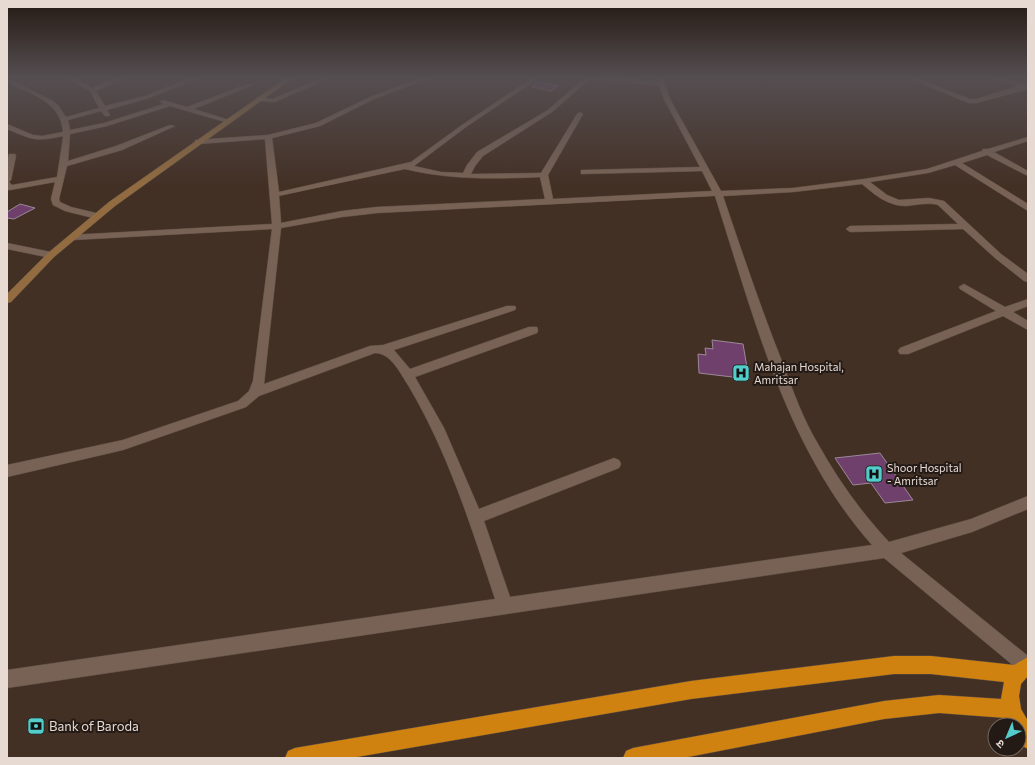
<svg xmlns="http://www.w3.org/2000/svg" width="1035" height="765" font-family="Commissioner,'Noto Sans Devanagari',sans-serif">
  <style>
    .building { fill: #6f406c; stroke: #9c8899 }
    .lines { fill: none; stroke-linecap: round; stroke-linejoin: round }
    .street-casing { stroke: #5e4e44; stroke-width: 1 }
    .secondary-casing { stroke: #5e4e44; stroke-width: 1 }
    .highway-casing { stroke: #5e4e44; stroke-width: 1 }
    .street { fill: #786255; fill-rule: evenodd }
    .secondary { fill: #926c40; fill-rule: evenodd }
    .highway { fill: #cf820f; fill-rule: evenodd }
    .labels { text-anchor: middle; stroke-width: 4; stroke-linejoin: round; paint-order: stroke }
    .poi-label { font-size: 11px; fill: #e7dad3; stroke: #231a15; text-anchor: start }
    .near-poi-label { font-size: 13px; fill: #e7dad3; stroke: #231a15; text-anchor: start }
  </style>
  <rect width="100%" height="100%" fill="#433025"/>
  <g class="building">
    <path d="M 538,82 L 558,86 L 551,91 L 532,87 Z"/>
    <path d="M 20,204 L 35,208 L 14,219 L 7,218 L 7,212 Z"/>
    <path d="M 712,340 L 743,344 L 749,379 L 699,373 L 698,354 L 706,355 L 705,348 L 713,349 Z"/>
    <path d="M 880,453 L 913,500 L 885,503 L 871,483 L 853,485 L 835,458 Z"/>
  </g>
  <g class="lines">
    <defs>
      <g id="street">
        <path d="M 7,78 L 53,101 L 58,105 L 66,117 L 99,108 L 90,91 L 67,78 L 75,78 L 92,88 L 118,78 L 126,78 L 96,91 L 105,106 L 145,96 L 191,78 L 200,78 L 149,98 L 107,110 L 110,115 L 109,116 L 105,116 L 101,111 L 68,120 L 70,130 L 104,123 L 164,104 L 160,102 L 163,100 L 187,107 L 248,84 L 253,85 L 194,109 L 229,120 L 229,122 L 225,122 L 170,106 L 107,126 L 70,134 L 68,161 L 116,146 L 170,125 L 175,126 L 122,150 L 67,166 L 59,199 L 60,202 L 71,207 L 100,214 L 101,216 L 100,218 L 97,219 L 65,211 L 53,205 L 51,199 L 55,182 L 10,190 L 7,190 L 7,162 L 9,154 L 15,154 L 16,156 L 11,180 L 9,182 L 12,185 L 57,177 L 63,138 L 63,136 C 35,142 33,140 7,129 L 7,124 L 33,135 L 42,136 L 63,132 C 61,101 30,94 7,82 Z"/>
        <path d="M 322,78 L 330,78 L 275,102 L 259,101 L 256,99 L 259,97 L 272,99 Z"/>
        <path d="M 421,78 L 430,78 L 374,99 L 320,126 L 272,138 L 279,192 L 411,162 L 462,125 L 532,78 L 539,78 L 466,127 L 414,166 L 441,172 L 463,173 L 467,165 L 477,152 L 548,110 L 584,78 L 591,78 L 552,112 L 483,156 L 475,166 L 471,174 L 541,173 L 577,114 L 580,112 L 583,114 L 548,175 L 553,199 L 712,191 L 702,171 L 581,174 L 581,170 L 584,170 L 700,167 L 664,99 L 659,85 L 595,80 L 592,78 L 619,78 L 658,81 L 659,78 L 665,78 L 664,83 L 670,99 L 721,191 L 793,188 L 864,179 L 927,169 L 982,151 L 983,149 L 988,149 L 1028,137 L 1028,141 L 994,152 L 1028,171 L 1028,176 L 987,155 L 962,163 L 1028,204 L 1028,211 L 955,165 L 928,173 L 870,182 L 887,195 L 899,200 L 929,198 L 944,201 L 1001,254 L 1028,274 L 1028,282 L 1024,281 L 995,258 L 963,229 L 850,232 L 846,229 L 850,226 L 958,224 L 938,205 L 934,204 C 925,203 916,205 906,206 C 888,206 875,195 862,184 L 793,192 L 723,196 C 742,252 761,309 783,364 C 793,391 803,419 818,444 C 838,480 861,512 889,542 L 971,519 L 1028,496 L 1028,509 L 972,532 L 901,553 L 1028,656 L 1028,674 L 1021,672 L 884,558 L 7,688 L 7,670 L 495,599 C 471,526 448,452 408,385 C 400,373 391,353 375,353 L 259,396 L 246,407 L 123,450 L 7,477 L 7,465 L 123,440 L 238,401 L 249,391 L 253,381 L 272,229 L 73,240 L 70,239 L 68,237 L 70,235 L 272,224 L 265,139 L 198,144 L 195,144 L 195,140 L 268,135 L 316,123 L 370,97 ZM 405,169 C 450,180 495,179 540,177 L 545,199 L 377,207 L 342,211 L 281,223 L 279,196 ZM 715,196 C 754,317 786,448 872,545 L 510,597 L 484,521 L 619,468 L 621,464 L 619,460 L 614,458 L 479,509 L 444,428 L 415,377 L 537,333 L 538,330 L 537,327 L 529,327 L 410,369 L 394,350 L 515,310 L 516,308 L 515,306 L 507,306 L 383,345 L 370,346 L 264,384 L 281,228 L 342,217 L 377,213 Z"/>
        <path d="M 908,78 L 916,78 L 970,99 L 976,99 L 1018,86 L 994,78 L 1003,78 L 1028,85 L 1028,89 L 976,103 L 969,103 Z"/>
        <path d="M 7,243 L 51,252 L 56,255 L 51,258 L 7,249 Z"/>
        <path d="M 964,284 L 1005,307 L 1028,299 L 1028,306 L 1013,312 L 1028,321 L 1028,330 L 1003,316 L 908,354 L 900,354 L 898,351 L 900,348 L 996,311 L 960,289 L 959,287 Z"/>
      </g>
      <path id="secondary" d="M 286,78 L 293,78 L 115,206 L 54,257 L 11,302 L 7,303 L 7,294 L 48,253 L 109,202 Z"/>
      <path id="highway" d="M 894,656 L 931,656 L 1014,665 L 1028,657 L 1028,676 L 1021,684 L 1019,696 L 1021,709 L 1028,721 L 1028,749 C 1016,743 1019,737 1019,725 L 1009,725 L 1006,718 L 939,713 L 884,719 L 683,758 L 623,758 L 626,751 L 633,748 L 884,701 L 939,695 L 1001,699 L 1004,682 L 931,674 L 894,674 L 691,699 L 351,758 L 285,758 L 288,751 L 295,748 L 691,681 Z"/>
    </defs>
    <use href="#street" class="street-casing"/>
    <use href="#secondary" class="secondary-casing"/>
    <use href="#highway" class="highway-casing"/>
    <use href="#street" class="street"/>
    <use href="#secondary" class="secondary"/>
    <use href="#highway" class="highway"/>
  </g>
  <linearGradient id="sky" x2="0" y2="1"><stop stop-color="#251a14"/><stop offset="0.42" stop-color="#554e51"/><stop offset="1" stop-color="#554e51" stop-opacity="0"/></linearGradient>
  <rect width="1035" height="185" fill="url(#sky)"/>
  <defs>
    <symbol id="hospital-square" viewBox="-11 -11 22 22"><rect x="-9" y="-9" width="18" height="18" rx="4" fill="#52cdcc" stroke="#231a15"/><path d="M-5-5h3v3.5h4V-5h3V5h-3V1.5h-4V5h-3Z" fill="#111"/></symbol>
    <symbol id="bank-square" viewBox="-11 -11 22 22"><rect x="-9" y="-9" width="18" height="18" rx="4" fill="#52cdcc" stroke="#231a15"/><path d="M-6-4H6V4H-6ZM0-2.3a2.3 2.3 0 1 0 0 4.6a2.3 2.3 0 1 0 0-4.6Z" fill="#111"/></symbol>
  </defs>
  <g fill-rule="evenodd">
    <use href="#hospital-square" x="731" y="363" width="20" height="20"/>
    <use href="#hospital-square" x="864" y="464" width="20" height="20"/>
    <use href="#bank-square" x="26" y="716" width="20" height="20"/>
  </g>
  <g class="labels">
    <g class="poi-label">
      <text x="754" y="371">Mahajan Hospital,<tspan x="754" dy="13">Amritsar</tspan></text>
      <text x="887" y="472">Shoor Hospital<tspan x="887" dy="13">- Amritsar</tspan></text>
    </g>
    <g class="near-poi-label">
      <text x="49" y="731">Bank of Baroda</text>
    </g>
  </g>
  <rect width="1035" height="765" fill="none" stroke="#e7dad3" stroke-width="16"/>
  <g transform="translate(1007 737) rotate(224)"><circle r="19" fill="#231a15" stroke="#716761"/>
  <path d="M0-3L7 15L0 10L-7 15Z" fill="#52cdcc"/>
  <text y="-6" font-size="11" font-weight="bold" text-anchor="middle" fill="#e7dad3">उ</text>
  </g>
</svg>
